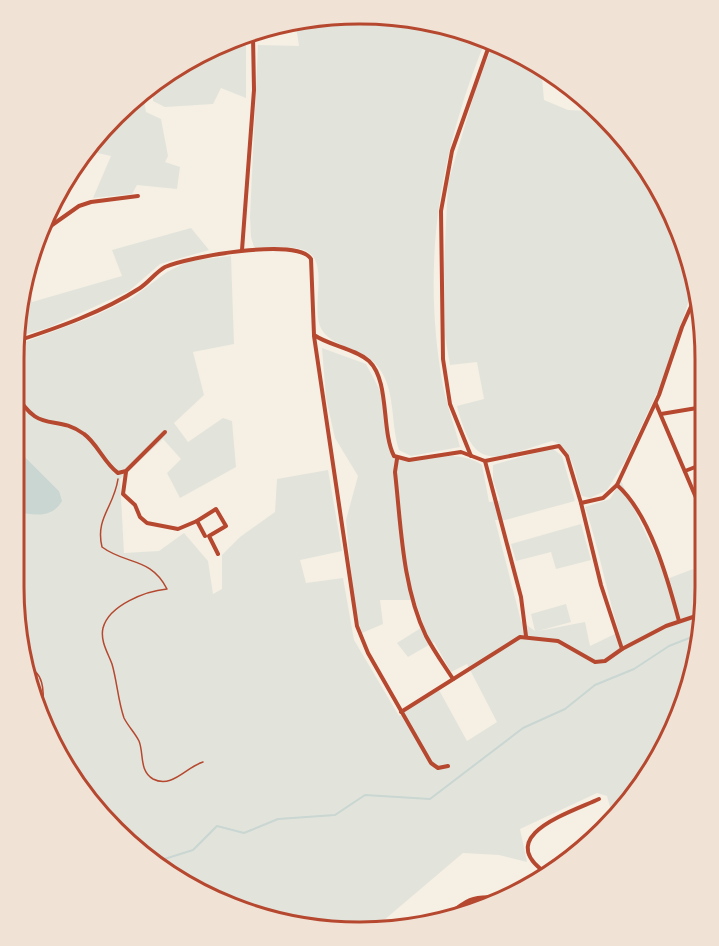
<svg xmlns="http://www.w3.org/2000/svg" width="719" height="946" font-family="'Golos Text',sans-serif">
  <style>
    .green { fill: #e2e4dc }
    .water { fill: #c9d6d2 }
    .lines { fill: none; stroke-linecap: round; stroke-linejoin: round }
    .stream { stroke: #c9d6d2; stroke-width: 2 }
    .path { stroke: #b5482f; stroke-width: 1.5 }
    .minor { stroke: #b5482f; stroke-width: 4 }
    .rim { fill: none; stroke: #b5482f; stroke-width: 3 }
  </style>
  <rect width="100%" height="100%" fill="#f6efe4"/>
  <g class="green">
    <path d="M 292,20 L 427,20 L 484,44 C 439,156 421,265 443,386 C 447,406 455,427 460,447 L 411,456 L 399,450 C 389,419 398,380 369,358 C 356,348 331,345 322,330 C 308,308 334,256 300,249 C 286,246 269,248 254,247 L 251,237 L 250,217 L 258,45 L 299,46 L 296,26 L 280,25 Z"/>
    <path d="M 246,39 L 246,98 L 221,88 L 213,104 L 165,107 L 153,101 L 153,85 L 168,72 Z"/>
    <path d="M 492,47 L 541,67 L 544,100 L 568,110 L 591,111 L 647,168 L 687,248 L 695,282 L 662,382 L 625,461 L 607,490 L 590,498 L 582,496 C 576,478 573,446 552,441 C 495,458 475,476 457,406 L 484,399 L 477,362 L 450,365 L 445,336 L 444,265 L 448,183 L 478,81 Z"/>
    <path d="M 143,95 L 146,112 L 161,119 L 168,156 L 165,162 L 180,167 L 177,189 L 137,185 L 132,194 L 93,198 L 111,156 L 84,150 Z"/>
    <path d="M 191,228 L 209,250 L 160,264 L 129,291 L 50,327 L 14,338 L 25,270 L 29,262 L 32,302 L 122,276 L 112,250 Z"/>
    <path d="M 231,256 L 234,344 L 193,352 L 204,395 L 174,423 L 188,442 L 223,418 L 232,421 L 236,467 L 180,498 L 167,473 L 181,459 L 163,439 L 120,479 L 124,553 L 159,551 L 184,533 L 208,561 L 213,594 L 222,589 L 222,555 L 240,537 L 275,512 L 277,479 L 328,470 L 342,551 L 300,560 L 306,583 L 343,578 L 354,640 L 399,716 L 439,690 L 467,741 L 497,722 L 467,664 L 451,672 L 434,642 L 408,657 L 397,643 L 424,626 L 415,600 L 380,600 L 383,624 L 362,633 L 355,613 L 346,520 L 358,476 L 335,438 L 326,398 L 322,348 L 366,364 C 374,379 383,394 387,411 C 390,429 383,465 413,460 C 436,457 461,451 482,465 L 489,502 L 500,501 L 493,480 L 493,465 L 552,448 L 562,456 L 575,501 L 505,520 L 495,520 L 521,621 L 535,631 L 531,614 L 566,604 L 571,622 L 538,631 L 585,622 L 590,646 L 619,632 C 606,590 599,548 585,507 L 610,499 L 621,481 L 667,579 L 693,569 L 703,585 L 702,632 L 691,656 L 694,662 L 679,719 L 647,778 L 612,814 L 607,796 L 597,793 L 520,829 L 527,862 L 499,855 L 463,853 L 377,926 L 377,930 L 360,932 L 270,921 L 187,886 L 115,831 L 60,760 L 25,676 L 14,587 L 14,512 L 35,514 L 59,491 L 14,446 L 14,346 L 92,317 L 132,298 L 167,272 L 189,261 Z"/>
    <path d="M 581,524 L 591,560 L 556,569 L 551,552 L 516,561 L 511,544 Z"/>
  </g>
  <path class="water" d="M 14,446 L 59,491 L 62,501 C 51,520 32,514 14,512 Z"/>
  <g class="lines">
    <path class="stream" d="M 155,862 L 193,850 L 217,826 L 244,833 L 278,819 L 335,815 L 365,795 L 430,799 L 523,728 L 565,709 L 595,685 L 634,669 L 669,646 L 702,633"/>
    <g class="path">
      <path d="M 118,479 C 114,507 95,518 102,547 C 126,565 151,557 167,589 C 146,591 109,605 103,628 C 100,641 108,653 112,664 C 117,681 118,701 124,718 C 128,726 135,733 139,741 C 144,753 139,771 153,779 C 172,789 186,767 203,762"/>
      <path d="M 24,666 C 48,671 43,698 43,718"/>
    </g>
    <g class="minor">
      <path d="M 45,230 L 79,206 L 91,202 L 138,196"/>
      <path d="M 242,250 L 254,90 L 253,36"/>
      <path d="M 697,297 L 703,329"/>
      <path d="M 314,336 L 357,626 L 368,653 L 431,763 L 438,768 L 448,766"/>
      <path d="M 14,342 C 57,328 103,312 140,288 C 149,282 156,272 165,267 C 187,257 298,237 311,259 L 314,335 C 330,346 354,348 369,361 C 390,381 381,431 394,456 L 409,460 L 461,452 L 485,461 L 559,446 L 567,456 L 581,503 L 603,498 L 617,485 L 659,395 L 682,327 L 697,293"/>
      <path d="M 14,390 C 39,437 54,412 84,434 C 97,443 104,463 118,473 L 126,471 L 165,432"/>
      <path d="M 656,404 L 703,514"/>
      <path d="M 661,414 L 703,407"/>
      <path d="M 471,456 L 450,404 L 443,359 L 441,211 L 452,151 L 489,46"/>
      <path d="M 397,459 L 395,472 C 401,525 402,586 426,636 C 434,651 444,665 453,679"/>
      <path d="M 485,461 L 521,597 L 526,636"/>
      <path d="M 685,471 L 703,464"/>
      <path d="M 126,472 L 123,494 L 135,505 L 140,517 L 147,523 L 178,529 L 197,521"/>
      <path d="M 617,485 C 650,514 668,580 679,621"/>
      <path d="M 205,536 L 197,521 L 216,509 L 226,526 L 209,536 L 218,554"/>
      <path d="M 622,649 L 666,626 L 702,614"/>
      <path d="M 401,712 L 520,637 L 558,641 L 595,662 L 605,661 L 622,649 L 601,585 L 581,503"/>
      <path d="M 549,875 C 490,837 569,813 599,799"/>
      <path d="M 440,922 C 463,903 469,894 500,898"/>
    </g>
  </g>
  <path d="M0 0H719V946H0ZM359 24H360A335 335 0 0 1 695 359V587A335 335 0 0 1 360 922H359A335 335 0 0 1 24 587V359A335 335 0 0 1 359 24Z" fill="#f1e2d6" fill-rule="evenodd"/>
  <path class="rim" d="M359 24H360A335 335 0 0 1 695 359V587A335 335 0 0 1 360 922H359A335 335 0 0 1 24 587V359A335 335 0 0 1 359 24Z"/>
</svg>
